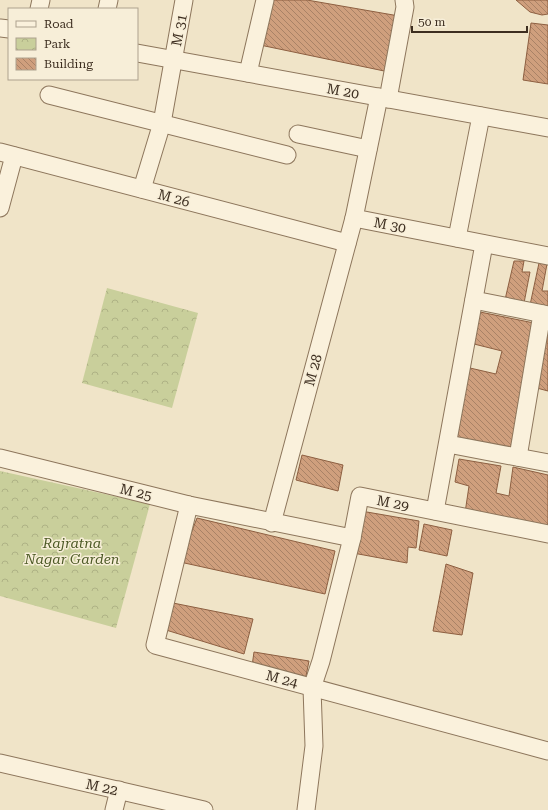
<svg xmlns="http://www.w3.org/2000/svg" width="548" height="810" font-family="'Roboto Serif',serif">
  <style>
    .park { fill: url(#park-crowns) }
    .building { fill: url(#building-back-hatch); stroke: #8d5f41 }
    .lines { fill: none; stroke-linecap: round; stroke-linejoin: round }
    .minor-casing { stroke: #8d765c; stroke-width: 19 }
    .minor { stroke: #faf1dc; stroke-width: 17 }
    .labels { text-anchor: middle; stroke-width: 3; stroke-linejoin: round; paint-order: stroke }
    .street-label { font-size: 14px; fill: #3d2e20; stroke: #f7eed8 }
    .park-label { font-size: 14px; font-style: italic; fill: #4d5a26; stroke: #f7eed8 }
  </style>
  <defs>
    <pattern id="park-crowns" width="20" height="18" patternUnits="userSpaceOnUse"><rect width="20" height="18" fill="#c9cf9b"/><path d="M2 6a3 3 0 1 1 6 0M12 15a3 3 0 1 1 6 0" fill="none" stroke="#aeb285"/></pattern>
    <pattern id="building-back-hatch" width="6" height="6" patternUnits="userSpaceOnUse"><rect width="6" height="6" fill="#cf9f7d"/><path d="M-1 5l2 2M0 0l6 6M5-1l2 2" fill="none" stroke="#a98266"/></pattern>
  </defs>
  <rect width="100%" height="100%" fill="#f0e4c8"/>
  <g class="park">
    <path d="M 107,288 L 198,313 L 172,408 L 82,383 Z"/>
    <path d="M 0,471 L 150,504 L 116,628 L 0,596 Z"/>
  </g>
  <g class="building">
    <path d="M 271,0 L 307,0 L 399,16 L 389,72 L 260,45 Z"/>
    <path d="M 516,0 L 548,0 L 548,14 L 542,15 L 530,12 Z"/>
    <path d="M 531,23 L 548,25 L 548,84 L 523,80 Z"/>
    <path d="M 514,261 L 524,261 L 522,272 L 530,272 L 524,303 L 530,305 L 539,263 L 547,264 L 542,291 L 548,291 L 548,313 L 504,304 Z"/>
    <path d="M 480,312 L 534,323 L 516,453 L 455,441 L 470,368 L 496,374 L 502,351 L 474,344 Z"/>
    <path d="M 548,327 L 548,391 L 533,387 Z"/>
    <path d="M 302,455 L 343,465 L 338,491 L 296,480 Z"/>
    <path d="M 459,459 L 501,466 L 496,493 L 509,496 L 513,467 L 548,475 L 548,530 L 465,513 L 469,486 L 455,482 Z"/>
    <path d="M 361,511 L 419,521 L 416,548 L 408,547 L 407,563 L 353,553 Z"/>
    <path d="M 197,518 L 335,551 L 325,594 L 180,562 Z"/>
    <path d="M 424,524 L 452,530 L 447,556 L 419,550 Z"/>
    <path d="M 446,564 L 473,573 L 462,635 L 433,631 Z"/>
    <path d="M 173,603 L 253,619 L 244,654 L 166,630 Z"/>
    <path d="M 254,652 L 309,661 L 305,681 L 252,666 Z"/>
  </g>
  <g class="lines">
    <defs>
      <g id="minor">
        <path d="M 39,9 L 41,0"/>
        <path d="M 107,9 L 109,0"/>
        <path d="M 0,28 L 9,29"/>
        <path d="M 137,53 L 548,128"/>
        <path d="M 248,73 L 265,0"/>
        <path d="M 49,95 L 287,155"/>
        <path d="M 379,97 L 354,218 L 548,256"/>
        <path d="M 388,99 L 405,7 L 404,0"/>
        <path d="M 298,134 L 368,149"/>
        <path d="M 0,152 L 347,243"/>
        <path d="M 142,189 L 162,123 L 184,0"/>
        <path d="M 0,208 L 14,156"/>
        <path d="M 457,238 L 481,116"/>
        <path d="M 474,300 L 548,315"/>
        <path d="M 448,444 L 548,463"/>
        <path d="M 518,457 L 542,314"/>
        <path d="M 0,458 L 189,505 L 352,538 L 360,496 L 548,534"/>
        <path d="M 189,505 L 155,645 L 548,751"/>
        <path d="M 435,511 L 484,244"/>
        <path d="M 272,523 L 354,218"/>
        <path d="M 0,763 L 204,810"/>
        <path d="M 114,810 L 119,790"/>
        <path d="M 306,810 L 314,746 L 312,688 L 321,661 L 352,538"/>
      </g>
    </defs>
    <use href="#minor" class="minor-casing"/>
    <use href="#minor" class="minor"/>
  </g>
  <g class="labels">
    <g class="street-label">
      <text transform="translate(179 30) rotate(-79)" y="5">M 31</text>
      <text transform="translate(343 91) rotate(10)" y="5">M 20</text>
      <text transform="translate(174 198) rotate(15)" y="5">M 26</text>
      <text transform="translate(390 225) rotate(11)" y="5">M 30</text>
      <text transform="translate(313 370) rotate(-75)" y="5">M 28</text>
      <text transform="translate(136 492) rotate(14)" y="5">M 25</text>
      <text transform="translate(393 503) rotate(11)" y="5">M 29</text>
      <text transform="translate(282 679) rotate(15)" y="5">M 24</text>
      <text transform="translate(102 787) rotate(13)" y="5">M 22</text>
    </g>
    <g class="park-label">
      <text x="72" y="548">Rajratna<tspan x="72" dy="16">Nagar Garden</tspan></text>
    </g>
  </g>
  <rect x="8" y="8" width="130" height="72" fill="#f7eed8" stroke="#ada18e"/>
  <rect x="16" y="21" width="20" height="6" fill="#faf1dc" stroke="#ada18e"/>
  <text x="44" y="28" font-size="12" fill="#3d2e20">Road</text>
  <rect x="16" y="38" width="20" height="12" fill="url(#park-crowns)" stroke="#ada18e"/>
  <text x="44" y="48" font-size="12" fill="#3d2e20">Park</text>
  <rect x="16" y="58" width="20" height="12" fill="url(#building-back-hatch)" stroke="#ada18e"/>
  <text x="44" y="68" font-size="12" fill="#3d2e20">Building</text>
  <path d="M412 26v6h115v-6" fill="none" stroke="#3d2e20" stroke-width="2"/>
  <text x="418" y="26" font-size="12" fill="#3d2e20" stroke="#f7eed8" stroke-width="3" paint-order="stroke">50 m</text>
</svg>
